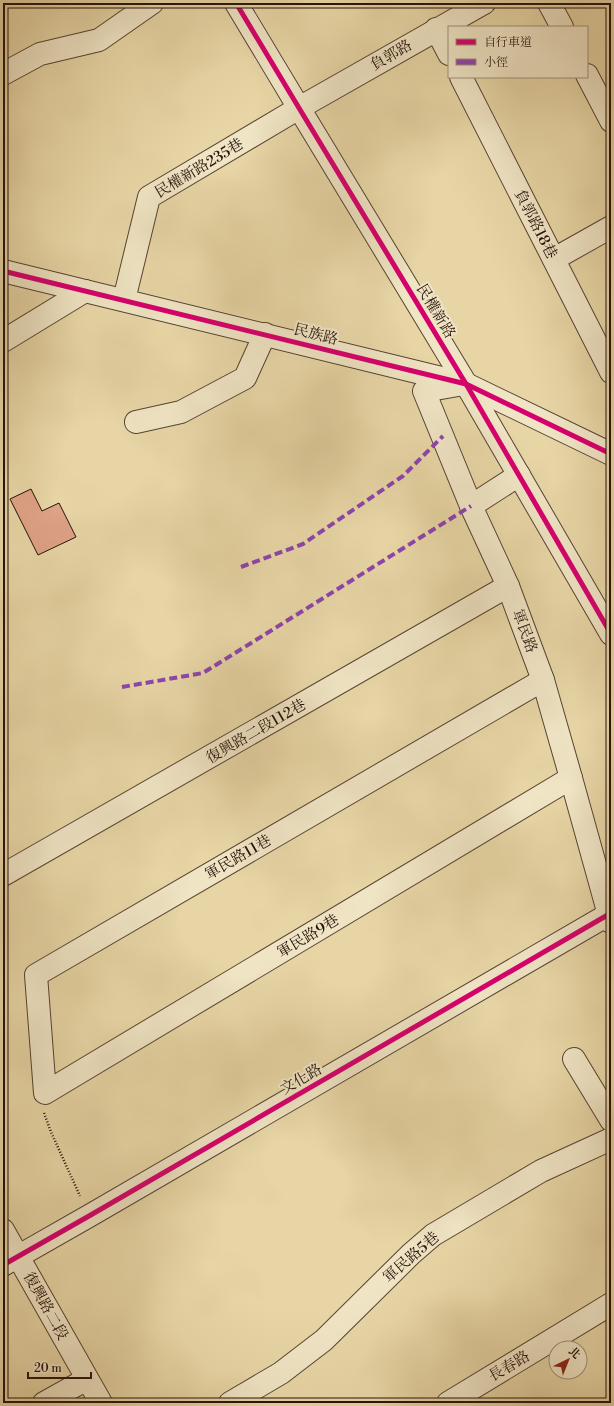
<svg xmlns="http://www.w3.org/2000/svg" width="614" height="1406" font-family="'Libre Bodoni','Noto Serif TC',serif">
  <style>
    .building { fill: #dfa387; stroke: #27120b }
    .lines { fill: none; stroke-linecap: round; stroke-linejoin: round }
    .minor-casing { stroke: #574332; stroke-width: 24 }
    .path { stroke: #27120b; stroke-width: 2.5; stroke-dasharray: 1 2; stroke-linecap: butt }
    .minor { stroke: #efe4c4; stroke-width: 22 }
    .quiet { stroke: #8e44ad; stroke-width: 4; stroke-dasharray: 8 4; stroke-linecap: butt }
    .cycleway-casing { stroke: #efe4c4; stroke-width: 8 }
    .cycleway { stroke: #d6006c; stroke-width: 5 }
    .labels { text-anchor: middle; stroke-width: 4; stroke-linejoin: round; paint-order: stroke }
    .street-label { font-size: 15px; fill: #27120b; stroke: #efe4c4 }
  </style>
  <rect width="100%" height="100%" fill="#e7d5a5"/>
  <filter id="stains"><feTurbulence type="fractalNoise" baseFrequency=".005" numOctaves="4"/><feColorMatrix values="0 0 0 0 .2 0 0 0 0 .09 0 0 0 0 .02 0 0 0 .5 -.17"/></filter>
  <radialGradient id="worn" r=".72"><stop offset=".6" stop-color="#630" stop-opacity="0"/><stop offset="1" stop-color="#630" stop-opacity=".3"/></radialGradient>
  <path class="building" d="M 31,489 L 42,511 L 59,503 L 76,537 L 38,555 L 10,499 Z"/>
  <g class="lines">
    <defs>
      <g id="minor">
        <path d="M 236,3 L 299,108 L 466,384 L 611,634"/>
        <path d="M 549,3 L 562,27"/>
        <path d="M 436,29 L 449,54"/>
        <path d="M 3,74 L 40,54 L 99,40 L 152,3"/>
        <path d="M 587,75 L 611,121"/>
        <path d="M 461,77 L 611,372"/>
        <path d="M 554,259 L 611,227"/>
        <path d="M 3,271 L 466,384 L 611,454"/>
        <path d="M 124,300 L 149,197 L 299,108 L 484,3"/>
        <path d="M 3,341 L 85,291"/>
        <path d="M 458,385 L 424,391 L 471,506 L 508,586 L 543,680 L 571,778 L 611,922"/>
        <path d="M 136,422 L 181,412 L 245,378 L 265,334"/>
        <path d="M 471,506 L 519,475"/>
        <path d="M 543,680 L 36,975 L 45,1093 L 571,778"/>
        <path d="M 3,875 L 508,586"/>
        <path d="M 574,1059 L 611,1120"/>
        <path d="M 3,1230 L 101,1403"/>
        <path d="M 3,1265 L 89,1216 L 611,913"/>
        <path d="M 44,1403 L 87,1379"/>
        <path d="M 230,1403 L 281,1373 L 324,1340 L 411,1254 L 433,1235 L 541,1171 L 611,1139"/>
        <path d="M 448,1403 L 611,1304"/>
      </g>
    </defs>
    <use href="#minor" class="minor-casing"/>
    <path class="path" d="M 44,1113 L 51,1132 L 80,1196"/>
    <use href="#minor" class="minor"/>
    <g class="quiet">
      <path d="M 241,567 L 303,544 L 403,476 L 443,436"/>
      <path d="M 122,687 L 203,673 L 471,506"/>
    </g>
    <defs>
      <g id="cycleway">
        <path d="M 236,3 L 299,108 L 466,384 L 611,634"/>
        <path d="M 3,271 L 466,384 L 611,454"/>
        <path d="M 3,1265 L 89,1216 L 611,913"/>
      </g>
    </defs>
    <use href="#cycleway" class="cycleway-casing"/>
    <use href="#cycleway" class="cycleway"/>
  </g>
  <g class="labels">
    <g class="street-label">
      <text transform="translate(391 55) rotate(-30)" y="5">負郭路</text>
      <text transform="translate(199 168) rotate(-31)" y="5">民權新路235巷</text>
      <text transform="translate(536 224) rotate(63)" y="5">負郭路18巷</text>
      <text transform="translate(436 311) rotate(59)" y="5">民權新路</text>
      <text transform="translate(316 334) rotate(14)" y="5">民族路</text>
      <text transform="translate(525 631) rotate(70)" y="5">軍民路</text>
      <text transform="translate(256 731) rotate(-30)" y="5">復興路二段112巷</text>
      <text transform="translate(238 857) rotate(-30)" y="5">軍民路11巷</text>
      <text transform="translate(308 936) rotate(-31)" y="5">軍民路9巷</text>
      <text transform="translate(301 1079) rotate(-30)" y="5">文化路</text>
      <text transform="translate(411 1257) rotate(-41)" y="5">軍民路5巷</text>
      <text transform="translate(46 1306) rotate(61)" y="5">復興路二段</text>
      <text transform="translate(509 1366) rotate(-31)" y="5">長春路</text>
    </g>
  </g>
  <rect width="614" height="1406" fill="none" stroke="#e7d5a5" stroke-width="16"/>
  <rect x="4" y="4" width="606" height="1398" fill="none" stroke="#27120b" stroke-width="2"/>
  <rect x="8" y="8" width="598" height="1390" fill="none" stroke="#27120b"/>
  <rect x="448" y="26" width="140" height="52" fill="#efe4c4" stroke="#9f907a"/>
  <rect x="456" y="39" width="20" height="6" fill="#d6006c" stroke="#9f907a"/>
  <text x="484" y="46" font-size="12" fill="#27120b">自行車道</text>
  <rect x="456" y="59" width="20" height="6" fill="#8e44ad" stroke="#9f907a"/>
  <text x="484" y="66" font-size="12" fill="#27120b">小徑</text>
  <g transform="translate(568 1360) rotate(43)"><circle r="19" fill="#efe4c4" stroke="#9f907a"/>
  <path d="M0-3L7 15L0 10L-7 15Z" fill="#8f2418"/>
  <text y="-6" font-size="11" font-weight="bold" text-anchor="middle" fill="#27120b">北</text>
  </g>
  <path d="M28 1372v6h63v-6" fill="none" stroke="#27120b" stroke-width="2"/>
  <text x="34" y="1372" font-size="12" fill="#27120b" stroke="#efe4c4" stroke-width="3" paint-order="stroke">20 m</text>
  <rect width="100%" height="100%" filter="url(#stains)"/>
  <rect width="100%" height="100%" fill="url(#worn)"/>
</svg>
